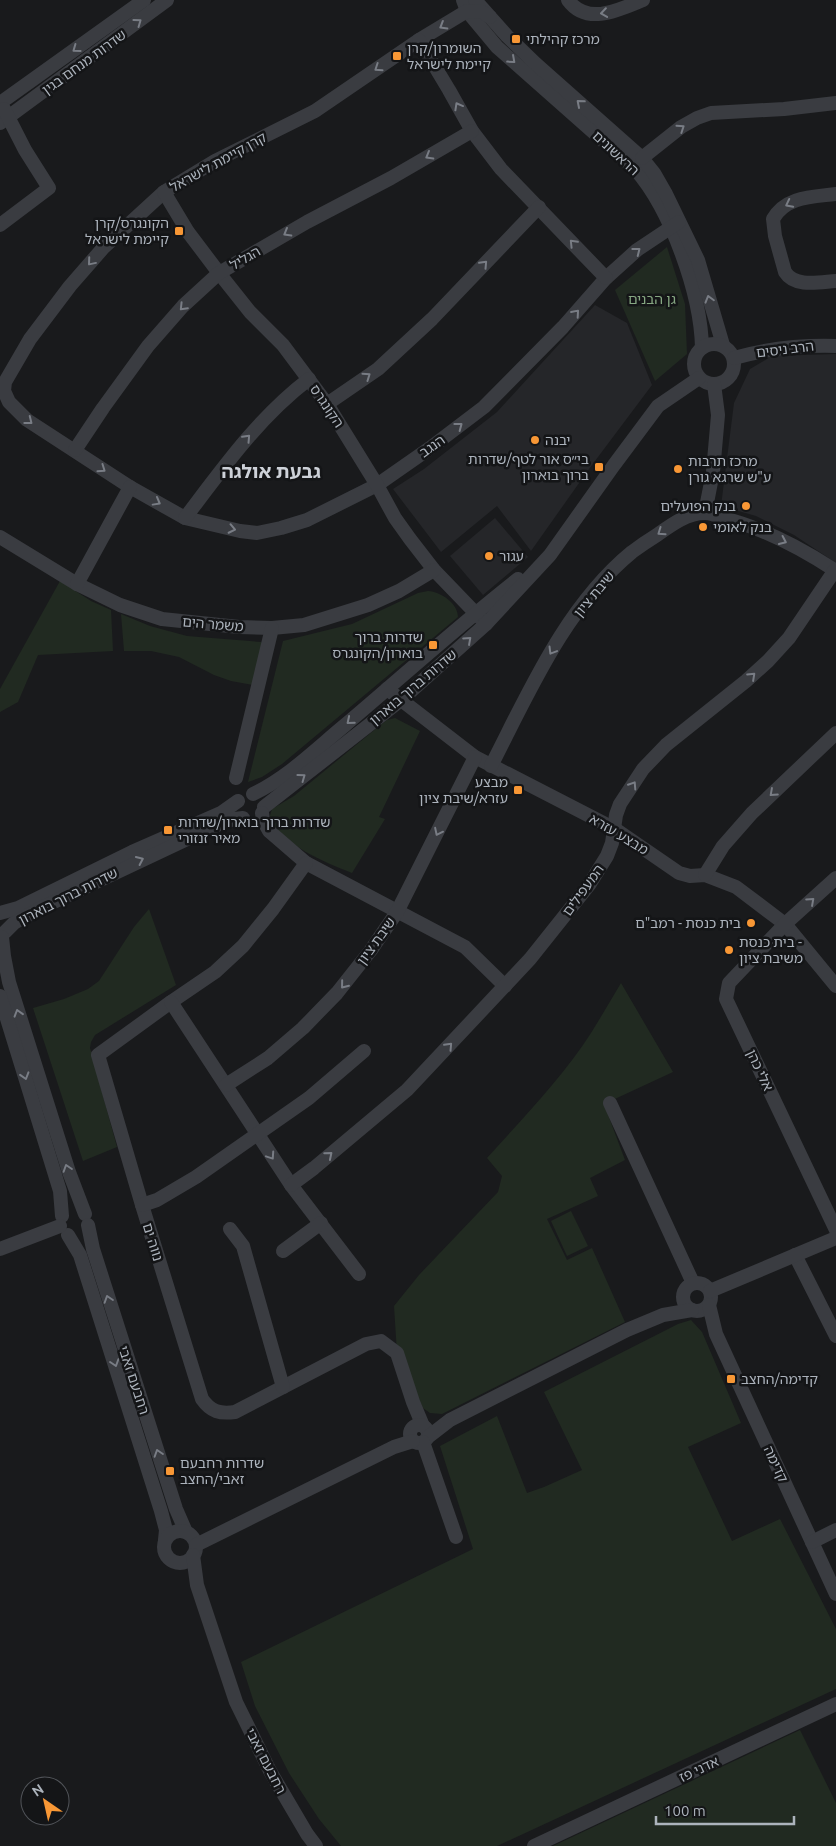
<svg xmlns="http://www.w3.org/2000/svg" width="836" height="1846" font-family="Ubuntu,'Noto Sans Hebrew',sans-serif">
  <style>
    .built { fill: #252629 }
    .green { fill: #212a21 }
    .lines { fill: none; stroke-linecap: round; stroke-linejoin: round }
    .minor { stroke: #3a3c41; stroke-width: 14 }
    .oneway { stroke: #797d85 }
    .poi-dot { fill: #f89735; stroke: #141517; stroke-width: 2 }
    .labels { text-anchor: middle; stroke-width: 5; stroke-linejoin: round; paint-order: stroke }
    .poi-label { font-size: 14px; fill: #acb3bc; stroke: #141517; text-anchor: start }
    .street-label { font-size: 14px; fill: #acb3bc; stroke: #141517 }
    .park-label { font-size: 14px; fill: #86a782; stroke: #141517 }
    .district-label { font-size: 19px; font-weight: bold; fill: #cdd1d8; stroke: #141517 }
  </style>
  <rect width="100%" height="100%" fill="#191a1c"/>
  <g class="built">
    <path d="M 595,305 L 627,323 L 652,385 L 589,469 L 531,551 L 497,506 L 441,552 L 393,489 L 424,469 L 497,412 Z"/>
    <path d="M 836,354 L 836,563 L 794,535 L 756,516 L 721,506 L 734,403 L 750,369 L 772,356 Z"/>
    <path d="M 495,518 L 528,557 L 483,595 L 450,556 Z"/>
  </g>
  <g class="green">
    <path d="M 667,247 L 685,304 L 687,354 L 655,381 L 615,290 Z"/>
    <path d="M 60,581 L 91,601 L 111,610 L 113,651 L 38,655 L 18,702 L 0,712 L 0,689 Z"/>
    <path d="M 428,591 C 441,592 458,603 458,617 L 282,764 L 262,777 L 248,782 L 283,641 L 352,624 L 418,593 Z"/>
    <path d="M 121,614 L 150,626 L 187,636 L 261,642 L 264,645 L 253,685 L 231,681 L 214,675 L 179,657 L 151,651 L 124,651 Z"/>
    <path d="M 395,718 L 420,731 L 379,817 L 385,819 L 352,873 C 320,860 289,848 269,819 L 272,809 L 294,796 L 378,727 L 387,720 Z"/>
    <path d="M 149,909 L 176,985 L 95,1035 L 91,1042 L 90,1048 L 117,1147 L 83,1161 L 33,1008 L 64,999 L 88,989 L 99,981 L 134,927 Z"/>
    <path d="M 621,983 L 673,1072 L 604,1104 L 625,1160 L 590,1178 L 598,1196 L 547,1219 L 567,1260 L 592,1248 L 625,1322 L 442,1414 L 430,1413 L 423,1408 L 397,1353 L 394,1306 L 419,1275 L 498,1192 L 502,1176 L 487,1158 C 522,1119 563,1077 591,1033 C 601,1017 611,1000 621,983 Z"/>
    <path d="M 571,1211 L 588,1246 L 567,1256 L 551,1221 Z"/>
    <path d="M 691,1320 L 702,1332 L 741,1423 L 688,1447 L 732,1541 L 780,1519 L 836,1629 L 836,1689 L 497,1846 L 341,1846 L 319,1819 L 289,1773 L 255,1706 L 241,1662 L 473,1549 L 440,1446 L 497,1416 L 527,1493 L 544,1487 L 582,1470 L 544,1392 L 678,1324 Z"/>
    <path d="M 800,1730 L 836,1803 L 836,1846 L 553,1846 Z"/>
  </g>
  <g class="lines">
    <g class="minor">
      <path d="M 463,0 L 467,11 L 497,47 L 635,169 C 671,210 701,294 702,348"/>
      <path d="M 475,0 L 507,36 L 536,64 L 642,158 L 654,173 L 666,194 L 698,260 L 723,345"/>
      <path d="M 568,0 C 587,26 619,10 643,0"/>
      <path d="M 490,17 L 482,12 L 467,11 L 419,40 L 315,111 L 215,161 L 164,192 L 104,247 L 70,286 L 30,339 L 5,382 L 4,391 L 9,402 L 27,420 L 130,487 L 185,518 L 240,531 L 257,533 L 281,528 L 307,520 L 377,485 L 430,448 L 484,407 L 563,327 L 606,278 L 637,250 L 679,222"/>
      <path d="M 419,40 L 449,90 L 472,131 L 501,169 L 606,278"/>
      <path d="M 0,103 L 144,0"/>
      <path d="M 0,123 L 167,0"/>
      <path d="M 642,158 L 681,127 L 697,118 L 711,113 L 784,109 L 836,103"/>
      <path d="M 164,192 L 188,232 L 219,273 L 250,312 L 283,345 L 327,404 L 377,485 L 395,518 L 410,539 L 434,570 L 486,624"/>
      <path d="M 836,194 C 813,197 786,196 773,219 L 775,236 L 785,272 C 795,288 820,282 836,281"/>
      <path d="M 0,225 L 49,188 L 25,150 L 4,109"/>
      <circle cx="714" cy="364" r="20"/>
      <path d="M 734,358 C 769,348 800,345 836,346"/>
      <path d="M 327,404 L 378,369 L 432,319 L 539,207"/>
      <path d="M 75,450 L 103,408 L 148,346 L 183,306 L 219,273 L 307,222 L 391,178 L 472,131"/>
      <path d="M 705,513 L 713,472 L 718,415 L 714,384"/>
      <path d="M 185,518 C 223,468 259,417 309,379"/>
      <path d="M 0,537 L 77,584 L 120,605 L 162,619 L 239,627 L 272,628 L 304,625 L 368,605 L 399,591 L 434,570"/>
      <path d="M 77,584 L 130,487"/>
      <path d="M 387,689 L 475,757 L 615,829 L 679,873 L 690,876 L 705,875 L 736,887 L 785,924 L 836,986"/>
      <path d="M 491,766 C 529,692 566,606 632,552 C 640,546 649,540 657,535 C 671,525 687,513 705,513 C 711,513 718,516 723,518 C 763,528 801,548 836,571"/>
      <path d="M 236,778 L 272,628"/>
      <path d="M 253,794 C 287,778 315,750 344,726 C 402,677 458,626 518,579"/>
      <path d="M 264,807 L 401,700 L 486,624 L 550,555 L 614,465 L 658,406 L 699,378"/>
      <path d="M 262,813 L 263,820 L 269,831 L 306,863 L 465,947 L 505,986"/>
      <path d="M 306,863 L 273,909 L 243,946 L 215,972 L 171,1002 L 98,1055 L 142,1205 L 202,1399 C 211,1412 220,1414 235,1412 L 366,1344 L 381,1341 L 397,1353 L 413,1402 L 423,1426"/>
      <path d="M 705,875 L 723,846 L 752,813 L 836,733"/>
      <path d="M 836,878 L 785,924 L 729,983 L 726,999 L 836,1230"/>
      <path d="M 0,913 L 18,908 L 132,852 L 221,813 L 238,801"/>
      <path d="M 5,932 L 14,923 L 39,909 L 217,825 L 234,819 L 243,818"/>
      <path d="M 2,937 L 4,956 L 9,982 L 69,1172 L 85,1214"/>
      <path d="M 0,996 L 60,1191 L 62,1216"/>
      <path d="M 171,1002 L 291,1185 L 359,1274"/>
      <path d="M 226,1085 L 268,1058 L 303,1028 L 337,993 L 371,950 L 397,912 L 475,757"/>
      <path d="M 610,1103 L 693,1283"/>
      <path d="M 291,1185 L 314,1168 L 407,1090 L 530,959 L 589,885 L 607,856 L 612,843 L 616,815 L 620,804 L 643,769 L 666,745 L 746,681 L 768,661 L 789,638 L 835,570"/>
      <path d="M 142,1205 L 157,1200 L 196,1177 L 309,1098 L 364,1051"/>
      <path d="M 88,1225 L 93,1249 L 176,1509 L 186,1532"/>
      <path d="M 230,1229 L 243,1246 L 283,1387"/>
      <path d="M 68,1235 L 80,1255 L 161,1511 L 166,1530 L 165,1540"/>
      <path d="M 0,1249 L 60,1226"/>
      <path d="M 283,1251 L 321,1223"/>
      <path d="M 795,1255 L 836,1336"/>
      <circle cx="697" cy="1297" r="14"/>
      <path d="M 710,1291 L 836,1238"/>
      <path d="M 709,1305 L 716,1334 L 836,1594"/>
      <circle cx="419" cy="1434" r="9"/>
      <path d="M 428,1437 L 450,1420 L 627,1330 L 663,1315 L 692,1310"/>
      <path d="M 423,1442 L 456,1537"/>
      <circle cx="180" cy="1547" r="16"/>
      <path d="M 812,1542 L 836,1530"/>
      <path d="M 196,1545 L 394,1447 L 413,1441"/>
      <path d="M 193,1555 L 197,1585 L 236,1702 L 270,1771 L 307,1834 L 316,1846"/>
      <path d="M 534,1846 L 836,1704"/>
    </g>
  </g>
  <defs><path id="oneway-chevron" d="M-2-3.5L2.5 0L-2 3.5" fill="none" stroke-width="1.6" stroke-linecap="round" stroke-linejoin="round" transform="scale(1.25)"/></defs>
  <g class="oneway">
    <use href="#oneway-chevron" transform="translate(604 13) rotate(172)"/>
    <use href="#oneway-chevron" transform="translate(138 22) rotate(-36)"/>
    <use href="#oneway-chevron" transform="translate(443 26) rotate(149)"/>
    <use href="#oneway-chevron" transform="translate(76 49) rotate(144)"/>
    <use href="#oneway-chevron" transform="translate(512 60) rotate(42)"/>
    <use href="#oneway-chevron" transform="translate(378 68) rotate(146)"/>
    <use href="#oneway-chevron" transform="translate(580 103) rotate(-139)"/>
    <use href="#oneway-chevron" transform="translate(458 106) rotate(-119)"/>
    <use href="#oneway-chevron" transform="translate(681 128) rotate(-34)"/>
    <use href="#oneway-chevron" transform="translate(429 156) rotate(150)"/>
    <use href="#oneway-chevron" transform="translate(789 204) rotate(153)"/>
    <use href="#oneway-chevron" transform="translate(287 233) rotate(150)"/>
    <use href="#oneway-chevron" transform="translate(573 243) rotate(-134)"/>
    <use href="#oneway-chevron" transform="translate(637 251) rotate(-38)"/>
    <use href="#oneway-chevron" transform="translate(91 262) rotate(130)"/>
    <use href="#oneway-chevron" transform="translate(484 264) rotate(-47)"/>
    <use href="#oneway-chevron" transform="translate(709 299) rotate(-106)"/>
    <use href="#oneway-chevron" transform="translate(183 307) rotate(134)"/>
    <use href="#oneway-chevron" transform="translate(576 313) rotate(-49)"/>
    <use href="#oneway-chevron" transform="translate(367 376) rotate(-35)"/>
    <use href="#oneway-chevron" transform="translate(29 421) rotate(38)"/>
    <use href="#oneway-chevron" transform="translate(459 426) rotate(-37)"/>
    <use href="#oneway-chevron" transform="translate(247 438) rotate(-47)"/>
    <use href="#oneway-chevron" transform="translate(102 469) rotate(35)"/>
    <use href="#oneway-chevron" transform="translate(157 502) rotate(29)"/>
    <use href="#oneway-chevron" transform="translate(232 529) rotate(12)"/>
    <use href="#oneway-chevron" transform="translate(661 532) rotate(145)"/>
    <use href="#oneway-chevron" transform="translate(783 541) rotate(25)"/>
    <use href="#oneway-chevron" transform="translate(468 640) rotate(-42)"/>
    <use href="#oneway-chevron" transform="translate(552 651) rotate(121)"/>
    <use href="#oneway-chevron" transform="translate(752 676) rotate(-43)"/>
    <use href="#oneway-chevron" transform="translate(350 721) rotate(140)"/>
    <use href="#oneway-chevron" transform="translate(302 777) rotate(-36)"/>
    <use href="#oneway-chevron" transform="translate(633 785) rotate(-57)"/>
    <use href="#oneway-chevron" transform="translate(773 793) rotate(138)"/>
    <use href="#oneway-chevron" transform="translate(438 832) rotate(116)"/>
    <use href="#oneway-chevron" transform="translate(140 860) rotate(-25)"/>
    <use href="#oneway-chevron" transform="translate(811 901) rotate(-42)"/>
    <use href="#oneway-chevron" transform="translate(344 985) rotate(129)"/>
    <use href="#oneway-chevron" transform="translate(18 1013) rotate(-107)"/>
    <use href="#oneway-chevron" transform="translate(449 1046) rotate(-47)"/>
    <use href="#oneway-chevron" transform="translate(25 1076) rotate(73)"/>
    <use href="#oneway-chevron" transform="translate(329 1155) rotate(-40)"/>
    <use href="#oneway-chevron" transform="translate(271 1156) rotate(56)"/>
    <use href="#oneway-chevron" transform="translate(67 1168) rotate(-108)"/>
    <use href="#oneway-chevron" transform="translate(108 1299) rotate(-108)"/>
    <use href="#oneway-chevron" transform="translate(115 1363) rotate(72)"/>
    <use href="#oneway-chevron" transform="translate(158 1453) rotate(-108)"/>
  </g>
  <g class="poi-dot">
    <rect x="511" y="34" width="10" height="10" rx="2.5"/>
    <rect x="392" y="51" width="10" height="10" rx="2.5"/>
    <rect x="174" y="226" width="10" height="10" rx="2.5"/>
    <circle cx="535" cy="440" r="5"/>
    <rect x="594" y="462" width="10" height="10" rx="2.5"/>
    <circle cx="678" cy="469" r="5"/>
    <circle cx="746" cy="506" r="5"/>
    <circle cx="703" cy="527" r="5"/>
    <circle cx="489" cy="556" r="5"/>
    <rect x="428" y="640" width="10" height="10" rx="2.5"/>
    <rect x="513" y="785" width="10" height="10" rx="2.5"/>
    <rect x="163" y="825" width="10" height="10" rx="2.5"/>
    <circle cx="751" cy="923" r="5"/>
    <circle cx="729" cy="950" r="5"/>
    <rect x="726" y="1374" width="10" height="10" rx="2.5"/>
    <rect x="165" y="1466" width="10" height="10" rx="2.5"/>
  </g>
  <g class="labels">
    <g class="poi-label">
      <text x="526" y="44">מרכז קהילתי</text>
      <text x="407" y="53">השומרון/קרן<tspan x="407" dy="16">קיימת לישראל</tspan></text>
      <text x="169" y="228" text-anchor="end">הקונגרס/קרן<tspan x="169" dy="16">קיימת לישראל</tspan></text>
      <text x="545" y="445">יבנה</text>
      <text x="589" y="464" text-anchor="end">בי״ס אור לטף/שדרות<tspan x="589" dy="16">ברוך בוארון</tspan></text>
      <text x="688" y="466">מרכז תרבות<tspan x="688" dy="16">ע"ש שרגא גורן</tspan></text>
      <text x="736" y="511" text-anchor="end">בנק הפועלים</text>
      <text x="713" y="532">בנק לאומי</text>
      <text x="499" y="561">עגור</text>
      <text x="423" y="642" text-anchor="end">שדרות ברוך<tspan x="423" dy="16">בוארון/הקונגרס</tspan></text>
      <text x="508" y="787" text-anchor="end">מבצע<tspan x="508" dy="16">עזרא/שיבת ציון</tspan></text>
      <text x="178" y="827">שדרות ברוך בוארון/שדרות<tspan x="178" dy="16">מאיר זנזורי</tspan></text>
      <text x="741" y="928" text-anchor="end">בית כנסת - רמב"ם</text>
      <text x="739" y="947">בית כנסת -<tspan x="739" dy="16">משיבת ציון</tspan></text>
      <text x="741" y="1384">קדימה/החצב</text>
      <text x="180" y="1468">שדרות רחבעם<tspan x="180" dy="16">זאבי/החצב</tspan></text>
    </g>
    <g class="street-label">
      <text transform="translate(84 62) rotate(-36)" y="5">שדרות מנחם בגין</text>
      <text transform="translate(616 153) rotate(43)" y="5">הראשונים</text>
      <text transform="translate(218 162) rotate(-29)" y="5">קרן קיימת לישראל</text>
      <text transform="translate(245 258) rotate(-30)" y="5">הגליל</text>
      <text transform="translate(785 349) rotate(-7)" y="5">הרב ניסים</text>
      <text transform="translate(327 406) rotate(56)" y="5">הקונגרס</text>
      <text transform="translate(432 446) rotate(-36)" y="5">הנגב</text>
      <text transform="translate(594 594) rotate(-50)" y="5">שיבת ציון</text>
      <text transform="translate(213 624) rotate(5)" y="5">משמר הים</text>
      <text transform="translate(413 687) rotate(-40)" y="5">שדרות ברוך בוארון</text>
      <text transform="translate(619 834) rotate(31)" y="5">מבצע עזרא</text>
      <text transform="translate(583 890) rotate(-54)" y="5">המעפילים</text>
      <text transform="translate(68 896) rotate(-27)" y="5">שדרות ברוך בוארון</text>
      <text transform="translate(376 941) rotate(-54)" y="5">שיבת ציון</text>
      <text transform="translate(760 1070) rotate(65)" y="5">אלי כהן</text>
      <text transform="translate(153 1242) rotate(73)" y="5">נווה ים</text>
      <text transform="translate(134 1380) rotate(72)" y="5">רחבעם זאבי</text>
      <text transform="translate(776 1464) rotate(65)" y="5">קדימה</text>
      <text transform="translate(266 1761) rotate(63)" y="5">רחבעם זאבי</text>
      <text transform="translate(699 1769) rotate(-25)" y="5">אדני פז</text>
    </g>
    <g class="park-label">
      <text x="652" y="304">גן הבנים</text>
    </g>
    <g class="district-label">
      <text x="271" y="478">גבעת אולגה</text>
    </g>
  </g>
  <g transform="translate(45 1801) rotate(326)"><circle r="24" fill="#141517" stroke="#515459"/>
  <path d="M0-4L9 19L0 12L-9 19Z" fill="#f89735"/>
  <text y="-8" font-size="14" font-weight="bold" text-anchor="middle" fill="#acb3bc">N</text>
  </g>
  <path d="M656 1816v8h138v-8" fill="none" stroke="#acb3bc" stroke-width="2.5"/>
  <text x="664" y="1816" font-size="15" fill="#acb3bc" stroke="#141517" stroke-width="4" paint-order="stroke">100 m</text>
</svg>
